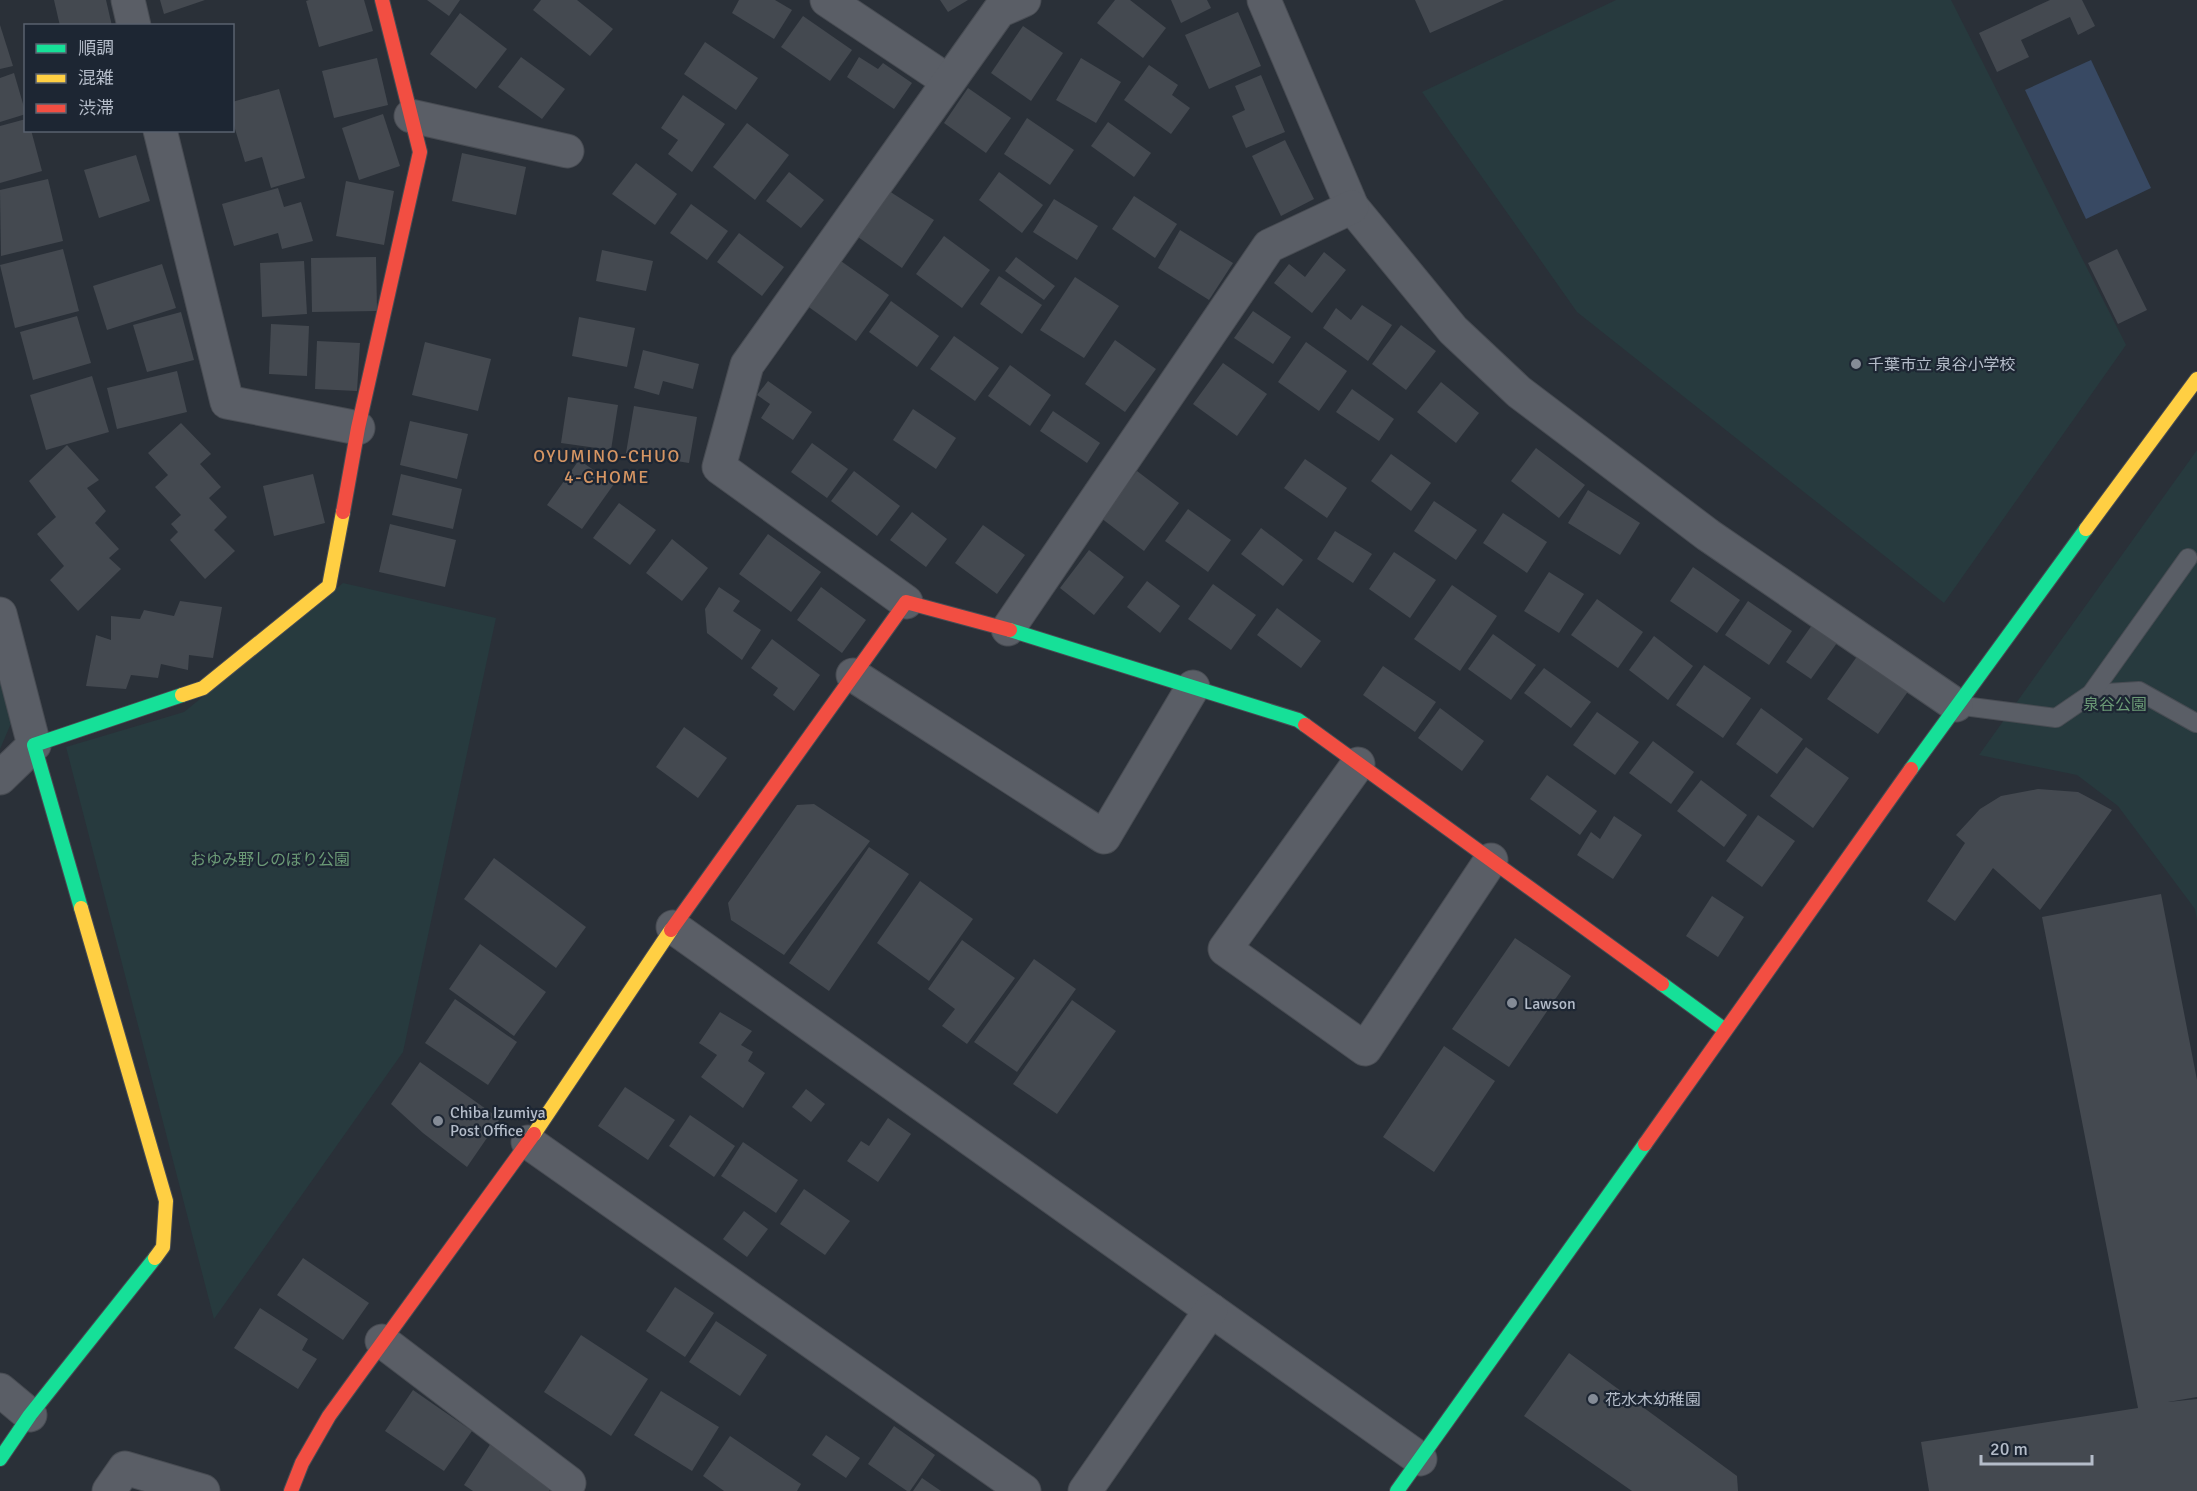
<svg xmlns="http://www.w3.org/2000/svg" width="2197" height="1491" font-family="Signika,'Noto Sans JP',sans-serif">
  <style>
    .green { fill: #273a3e }
    .water { fill: #384963 }
    .building { fill: #444950 }
    .lines { fill: none; stroke-linecap: round; stroke-linejoin: round }
    .lane-casing { stroke: #484c53; stroke-width: 20 }
    .street-casing { stroke: #484c53; stroke-width: 35 }
    .fast-casing { stroke: #484c53; stroke-width: 16 }
    .slow-casing { stroke: #484c53; stroke-width: 16 }
    .jam-casing { stroke: #484c53; stroke-width: 16 }
    .lane { stroke: #5a5e66; stroke-width: 18 }
    .street { stroke: #5a5e66; stroke-width: 33 }
    .fast { stroke: #16e098; stroke-width: 14 }
    .slow { stroke: #ffcf43; stroke-width: 14 }
    .jam { stroke: #f24e42; stroke-width: 14 }
    .poi-dot { fill: #848b96; stroke: #1d2633; stroke-width: 2 }
    .labels { text-anchor: middle; stroke-width: 4.5; stroke-linejoin: round; paint-order: stroke }
    .poi-label { font-size: 16px; fill: #b4bcc9; stroke: #1d2633; text-anchor: start }
    .park-label { font-size: 16px; fill: #6b9a76; stroke: #1d2633 }
    .neighbourhood-label { font-size: 18px; letter-spacing: 1.5px; fill: #d59563; stroke: #1d2633 }
  </style>
  <rect width="100%" height="100%" fill="#2a3038"/>
  <g class="green">
    <path d="M 1616,0 L 1951,0 L 2126,345 L 1944,603 L 1577,312 L 1422,92 Z"/>
    <path d="M 2197,450 L 2197,921 L 2195,909 L 2118,806 L 2077,775 L 1979,755 Z"/>
    <path d="M 343,583 L 496,618 L 403,1052 L 214,1319 L 66,747 L 184,712 Z"/>
    <path d="M 0,673 L 12,721 L 0,749 Z"/>
  </g>
  <path class="water" d="M 2091,60 L 2151,188 L 2086,219 L 2025,90 Z"/>
  <g class="building">
    <path d="M 54,0 L 106,0 L 112,26 L 60,26 Z"/>
    <path d="M 160,0 L 205,0 L 164,14 Z"/>
    <path d="M 309,0 L 364,0 L 373,31 L 319,47 L 306,1 Z"/>
    <path d="M 427,0 L 460,0 L 449,16 Z"/>
    <path d="M 541,0 L 577,0 L 613,29 L 590,56 L 533,10 Z"/>
    <path d="M 739,0 L 775,0 L 792,10 L 774,39 L 732,13 Z"/>
    <path d="M 940,0 L 968,0 L 948,12 Z"/>
    <path d="M 1115,0 L 1130,0 L 1166,28 L 1143,58 L 1097,23 Z"/>
    <path d="M 1171,0 L 1207,0 L 1211,8 L 1181,23 Z"/>
    <path d="M 1415,0 L 1504,0 L 1430,33 Z"/>
    <path d="M 2050,0 L 2082,0 L 2095,26 L 2078,35 L 2070,17 L 2021,40 L 2029,57 L 1997,72 L 1979,33 Z"/>
    <path d="M 1238,12 L 1261,66 L 1209,89 L 1185,35 Z"/>
    <path d="M 460,13 L 507,49 L 476,89 L 430,54 Z"/>
    <path d="M 803,16 L 852,50 L 830,81 L 781,47 Z"/>
    <path d="M 0,25 L 13,66 L 0,69 Z"/>
    <path d="M 1023,26 L 1063,53 L 1031,101 L 991,73 Z"/>
    <path d="M 705,42 L 758,78 L 736,110 L 684,74 Z"/>
    <path d="M 521,57 L 565,89 L 542,119 L 498,87 Z"/>
    <path d="M 859,57 L 878,69 L 883,63 L 912,83 L 894,109 L 847,77 Z"/>
    <path d="M 377,58 L 388,105 L 334,118 L 322,71 Z"/>
    <path d="M 1081,58 L 1121,82 L 1096,123 L 1056,100 Z"/>
    <path d="M 1149,65 L 1178,85 L 1172,95 L 1190,108 L 1171,134 L 1124,100 Z"/>
    <path d="M 14,73 L 26,114 L 0,122 L 0,78 Z"/>
    <path d="M 1261,75 L 1285,132 L 1246,148 L 1232,116 L 1245,110 L 1235,86 Z"/>
    <path d="M 968,88 L 1011,118 L 986,153 L 944,123 Z"/>
    <path d="M 279,89 L 305,178 L 271,188 L 262,157 L 245,162 L 232,119 L 232,102 Z"/>
    <path d="M 683,95 L 725,124 L 692,172 L 668,154 L 678,140 L 661,128 Z"/>
    <path d="M 383,114 L 400,166 L 359,180 L 342,128 Z"/>
    <path d="M 1027,118 L 1074,150 L 1050,185 L 1004,154 Z"/>
    <path d="M 26,119 L 26,130 L 31,130 L 42,171 L 0,183 L 0,126 Z"/>
    <path d="M 1108,122 L 1151,153 L 1134,177 L 1091,146 Z"/>
    <path d="M 747,123 L 789,155 L 755,200 L 713,167 Z"/>
    <path d="M 1285,140 L 1314,199 L 1281,216 L 1252,156 Z"/>
    <path d="M 462,153 L 526,167 L 516,215 L 452,201 Z"/>
    <path d="M 136,155 L 150,201 L 99,218 L 84,170 Z"/>
    <path d="M 636,163 L 677,194 L 655,225 L 612,194 Z"/>
    <path d="M 789,172 L 824,200 L 801,228 L 766,201 Z"/>
    <path d="M 999,172 L 1043,205 L 1022,233 L 979,200 Z"/>
    <path d="M 48,179 L 63,241 L 1,256 L 0,190 Z"/>
    <path d="M 346,181 L 394,191 L 384,245 L 336,236 Z"/>
    <path d="M 278,188 L 284,207 L 301,202 L 313,241 L 282,249 L 278,233 L 234,246 L 222,204 Z"/>
    <path d="M 889,191 L 934,220 L 902,268 L 858,237 Z"/>
    <path d="M 1134,196 L 1177,224 L 1155,258 L 1112,229 Z"/>
    <path d="M 1054,199 L 1098,226 L 1077,260 L 1033,232 Z"/>
    <path d="M 691,204 L 728,231 L 707,260 L 670,233 Z"/>
    <path d="M 1180,230 L 1233,263 L 1209,300 L 1158,268 Z"/>
    <path d="M 739,233 L 784,267 L 762,296 L 717,262 Z"/>
    <path d="M 944,236 L 990,270 L 962,308 L 916,274 Z"/>
    <path d="M 63,249 L 79,311 L 15,328 L 0,265 Z"/>
    <path d="M 2117,249 L 2147,310 L 2118,324 L 2088,263 Z"/>
    <path d="M 602,250 L 653,261 L 646,291 L 596,281 Z"/>
    <path d="M 1324,252 L 1346,270 L 1312,313 L 1274,283 L 1289,264 L 1305,277 Z"/>
    <path d="M 376,257 L 377,311 L 312,312 L 311,258 Z"/>
    <path d="M 1016,257 L 1055,286 L 1044,300 L 1005,271 Z"/>
    <path d="M 838,259 L 889,295 L 856,341 L 806,305 Z"/>
    <path d="M 304,261 L 307,314 L 262,317 L 260,263 Z"/>
    <path d="M 162,264 L 176,308 L 107,330 L 93,286 Z"/>
    <path d="M 999,276 L 1042,305 L 1022,334 L 980,304 Z"/>
    <path d="M 1075,277 L 1119,306 L 1084,358 L 1040,330 Z"/>
    <path d="M 891,301 L 939,336 L 917,367 L 869,332 Z"/>
    <path d="M 1362,305 L 1392,325 L 1368,361 L 1323,328 L 1336,308 L 1351,320 Z"/>
    <path d="M 1253,311 L 1291,337 L 1273,364 L 1234,338 Z"/>
    <path d="M 181,312 L 194,360 L 147,372 L 133,325 Z"/>
    <path d="M 77,316 L 91,363 L 33,380 L 20,332 Z"/>
    <path d="M 579,317 L 635,328 L 627,367 L 572,356 Z"/>
    <path d="M 271,324 L 309,326 L 307,376 L 269,374 Z"/>
    <path d="M 1401,325 L 1436,351 L 1406,390 L 1372,364 Z"/>
    <path d="M 954,336 L 999,368 L 975,401 L 930,369 Z"/>
    <path d="M 1115,340 L 1156,369 L 1125,412 L 1085,384 Z"/>
    <path d="M 317,341 L 360,343 L 357,391 L 315,389 Z"/>
    <path d="M 425,342 L 491,359 L 478,411 L 412,395 Z"/>
    <path d="M 1306,342 L 1347,371 L 1319,411 L 1278,382 Z"/>
    <path d="M 643,350 L 699,364 L 693,389 L 663,381 L 659,395 L 634,388 Z"/>
    <path d="M 1223,363 L 1267,394 L 1237,436 L 1193,404 Z"/>
    <path d="M 1010,365 L 1051,395 L 1030,426 L 988,396 Z"/>
    <path d="M 177,371 L 187,412 L 117,429 L 107,388 Z"/>
    <path d="M 92,376 L 109,432 L 46,450 L 30,395 Z"/>
    <path d="M 768,381 L 812,412 L 793,440 L 761,418 L 770,404 L 757,395 Z"/>
    <path d="M 1441,382 L 1479,413 L 1456,443 L 1417,412 Z"/>
    <path d="M 1352,389 L 1394,419 L 1379,441 L 1336,412 Z"/>
    <path d="M 568,397 L 618,405 L 611,450 L 561,443 Z"/>
    <path d="M 634,406 L 697,417 L 689,463 L 626,453 Z"/>
    <path d="M 913,409 L 956,438 L 936,469 L 893,440 Z"/>
    <path d="M 1053,411 L 1100,443 L 1087,463 L 1040,431 Z"/>
    <path d="M 410,421 L 468,434 L 457,479 L 400,465 Z"/>
    <path d="M 181,423 L 211,454 L 200,464 L 221,487 L 209,498 L 227,517 L 214,530 L 235,551 L 205,579 L 170,540 L 178,532 L 171,524 L 181,515 L 155,487 L 168,475 L 148,453 Z"/>
    <path d="M 812,443 L 848,469 L 827,498 L 791,472 Z"/>
    <path d="M 67,445 L 99,480 L 87,488 L 106,511 L 95,523 L 119,549 L 109,558 L 121,569 L 78,611 L 50,580 L 64,566 L 37,534 L 56,517 L 29,481 Z"/>
    <path d="M 1536,448 L 1585,485 L 1559,518 L 1511,481 Z"/>
    <path d="M 1391,454 L 1431,483 L 1411,511 L 1371,481 Z"/>
    <path d="M 1305,459 L 1347,488 L 1327,518 L 1284,488 Z"/>
    <path d="M 579,460 L 614,484 L 582,529 L 547,505 Z"/>
    <path d="M 854,471 L 900,506 L 877,536 L 831,501 Z"/>
    <path d="M 1137,471 L 1179,503 L 1144,551 L 1101,518 Z"/>
    <path d="M 313,474 L 325,523 L 274,536 L 263,486 Z"/>
    <path d="M 401,474 L 462,489 L 453,529 L 392,515 Z"/>
    <path d="M 1588,490 L 1640,523 L 1620,555 L 1568,523 Z"/>
    <path d="M 1434,501 L 1477,530 L 1456,560 L 1414,531 Z"/>
    <path d="M 619,503 L 656,530 L 630,565 L 593,538 Z"/>
    <path d="M 1188,509 L 1231,540 L 1208,572 L 1165,541 Z"/>
    <path d="M 912,512 L 947,539 L 926,567 L 890,540 Z"/>
    <path d="M 1503,513 L 1547,542 L 1527,573 L 1483,543 Z"/>
    <path d="M 390,524 L 456,540 L 445,587 L 379,572 Z"/>
    <path d="M 983,525 L 1025,555 L 997,594 L 955,563 Z"/>
    <path d="M 1261,528 L 1303,560 L 1283,586 L 1241,554 Z"/>
    <path d="M 1335,531 L 1372,554 L 1353,583 L 1317,559 Z"/>
    <path d="M 768,534 L 821,572 L 791,612 L 739,574 Z"/>
    <path d="M 672,539 L 708,568 L 682,601 L 646,573 Z"/>
    <path d="M 1089,550 L 1124,577 L 1094,615 L 1060,588 Z"/>
    <path d="M 1394,552 L 1436,580 L 1410,618 L 1369,589 Z"/>
    <path d="M 1693,567 L 1740,600 L 1717,633 L 1670,601 Z"/>
    <path d="M 1549,572 L 1584,594 L 1559,633 L 1524,611 Z"/>
    <path d="M 1147,581 L 1180,606 L 1160,633 L 1127,607 Z"/>
    <path d="M 1213,584 L 1256,615 L 1231,650 L 1188,619 Z"/>
    <path d="M 1452,585 L 1497,616 L 1460,671 L 1414,639 Z"/>
    <path d="M 719,587 L 740,601 L 733,611 L 761,630 L 742,660 L 707,633 L 705,609 Z"/>
    <path d="M 821,587 L 866,620 L 842,653 L 797,620 Z"/>
    <path d="M 1597,599 L 1643,632 L 1618,668 L 1571,635 Z"/>
    <path d="M 180,601 L 222,607 L 213,658 L 189,655 L 188,670 L 161,664 L 158,678 L 131,675 L 126,689 L 86,686 L 96,635 L 111,640 L 111,616 L 140,619 L 144,610 L 174,616 Z"/>
    <path d="M 1748,601 L 1792,631 L 1769,665 L 1725,635 Z"/>
    <path d="M 1277,608 L 1321,641 L 1301,668 L 1257,635 Z"/>
    <path d="M 1817,618 L 1842,636 L 1811,679 L 1786,662 Z"/>
    <path d="M 1493,634 L 1536,665 L 1511,700 L 1468,669 Z"/>
    <path d="M 1654,636 L 1693,666 L 1668,700 L 1629,670 Z"/>
    <path d="M 772,639 L 820,675 L 794,711 L 773,695 L 778,688 L 751,668 Z"/>
    <path d="M 1858,655 L 1909,690 L 1878,734 L 1827,699 Z"/>
    <path d="M 1704,665 L 1751,698 L 1723,738 L 1676,705 Z"/>
    <path d="M 1383,666 L 1436,702 L 1415,732 L 1363,695 Z"/>
    <path d="M 1544,668 L 1591,702 L 1571,728 L 1524,693 Z"/>
    <path d="M 1440,708 L 1484,741 L 1462,771 L 1418,738 Z"/>
    <path d="M 1761,708 L 1803,739 L 1777,774 L 1736,744 Z"/>
    <path d="M 1597,712 L 1639,742 L 1615,775 L 1573,745 Z"/>
    <path d="M 684,727 L 727,758 L 698,798 L 656,767 Z"/>
    <path d="M 1653,741 L 1694,772 L 1671,804 L 1629,773 Z"/>
    <path d="M 1806,747 L 1849,778 L 1813,828 L 1770,796 Z"/>
    <path d="M 1547,775 L 1597,811 L 1580,835 L 1530,799 Z"/>
    <path d="M 1701,780 L 1747,815 L 1724,847 L 1677,811 Z"/>
    <path d="M 2038,789 L 2078,792 L 2112,810 L 2040,910 L 1993,868 L 1955,921 L 1927,901 L 1965,843 L 1956,835 L 1980,809 L 2001,796 Z"/>
    <path d="M 814,804 L 870,841 L 784,955 L 731,920 L 728,903 L 797,805 Z"/>
    <path d="M 1758,815 L 1795,841 L 1762,887 L 1726,861 Z"/>
    <path d="M 1614,816 L 1642,835 L 1613,879 L 1577,855 L 1591,832 L 1600,839 Z"/>
    <path d="M 869,847 L 909,874 L 829,991 L 789,963 Z"/>
    <path d="M 494,858 L 586,927 L 556,968 L 464,899 Z"/>
    <path d="M 920,881 L 973,919 L 929,981 L 877,943 Z"/>
    <path d="M 2161,894 L 2197,1080 L 2197,1397 L 2168,1402 L 2197,1399 L 2197,1491 L 1929,1491 L 1921,1442 L 2138,1408 L 2042,917 Z"/>
    <path d="M 1712,896 L 1744,917 L 1718,957 L 1686,936 Z"/>
    <path d="M 1515,938 L 1571,976 L 1509,1067 L 1452,1029 Z"/>
    <path d="M 962,940 L 1015,978 L 967,1044 L 942,1026 L 955,1009 L 928,989 Z"/>
    <path d="M 480,944 L 546,992 L 514,1036 L 449,989 Z"/>
    <path d="M 1034,959 L 1076,989 L 1017,1072 L 974,1042 Z"/>
    <path d="M 455,999 L 517,1042 L 488,1085 L 425,1043 Z"/>
    <path d="M 1072,1000 L 1116,1031 L 1057,1114 L 1013,1084 Z"/>
    <path d="M 720,1012 L 752,1031 L 741,1045 L 753,1052 L 748,1061 L 765,1073 L 743,1108 L 701,1077 L 717,1055 L 699,1043 Z"/>
    <path d="M 1444,1046 L 1495,1081 L 1434,1172 L 1383,1137 Z"/>
    <path d="M 420,1062 L 500,1119 L 467,1167 L 423,1133 L 391,1104 Z"/>
    <path d="M 625,1087 L 675,1120 L 648,1160 L 598,1126 Z"/>
    <path d="M 806,1089 L 825,1104 L 811,1122 L 792,1107 Z"/>
    <path d="M 690,1115 L 735,1146 L 714,1177 L 669,1146 Z"/>
    <path d="M 888,1118 L 911,1134 L 878,1182 L 847,1161 L 861,1141 L 869,1146 Z"/>
    <path d="M 743,1142 L 798,1180 L 776,1213 L 721,1176 Z"/>
    <path d="M 804,1189 L 850,1221 L 825,1255 L 780,1224 Z"/>
    <path d="M 744,1211 L 768,1229 L 747,1257 L 723,1239 Z"/>
    <path d="M 303,1258 L 369,1303 L 343,1340 L 277,1295 Z"/>
    <path d="M 675,1287 L 714,1313 L 685,1357 L 646,1331 Z"/>
    <path d="M 260,1308 L 308,1339 L 302,1350 L 317,1359 L 298,1389 L 234,1348 Z"/>
    <path d="M 716,1321 L 767,1355 L 740,1396 L 689,1362 Z"/>
    <path d="M 581,1335 L 648,1379 L 611,1436 L 544,1392 Z"/>
    <path d="M 1569,1353 L 1737,1476 L 1738,1491 L 1632,1491 L 1524,1416 Z"/>
    <path d="M 413,1390 L 472,1431 L 444,1471 L 385,1431 Z"/>
    <path d="M 661,1391 L 719,1427 L 692,1471 L 634,1435 Z"/>
    <path d="M 894,1426 L 935,1455 L 910,1491 L 907,1491 L 868,1464 Z"/>
    <path d="M 826,1435 L 860,1458 L 846,1478 L 812,1455 Z"/>
    <path d="M 730,1436 L 801,1484 L 797,1491 L 724,1491 L 703,1476 Z"/>
    <path d="M 491,1443 L 553,1485 L 549,1491 L 473,1491 L 464,1485 Z"/>
    <path d="M 922,1478 L 941,1491 L 913,1491 Z"/>
  </g>
  <g class="lines">
    <defs>
      <g id="lane">
        <path d="M 2091,694 L 2139,691 L 2196,723 L 2197,722"/>
        <path d="M 1956,705 L 2056,718 L 2091,694 L 2188,558"/>
      </g>
      <g id="street">
        <path d="M 128,0 L 134,26"/>
        <path d="M 827,0 L 948,81"/>
        <path d="M 1264,0 L 1352,207 L 1453,330 L 1519,392 L 1708,535 L 1956,705"/>
        <path d="M 411,116 L 567,151"/>
        <path d="M 160,130 L 227,402 L 358,428"/>
        <path d="M 906,602 L 719,467 L 747,365 L 999,11 L 1024,0"/>
        <path d="M 0,614 L 34,745 L 0,778"/>
        <path d="M 1008,629 L 1269,246 L 1352,207"/>
        <path d="M 853,675 L 1104,837 L 1193,687"/>
        <path d="M 1358,764 L 1225,949 L 1365,1049 L 1491,860"/>
        <path d="M 673,927 L 1420,1459"/>
        <path d="M 528,1142 L 1024,1491"/>
        <path d="M 382,1341 L 569,1483"/>
        <path d="M 0,1390 L 30,1415"/>
        <path d="M 109,1491 L 125,1468 L 203,1491"/>
        <path d="M 1085,1491 L 1211,1310"/>
      </g>
      <g id="fast">
        <path d="M 1010,630 L 1298,720 L 1305,725"/>
        <path d="M 1911,769 L 2086,529"/>
        <path d="M 81,908 L 34,745 L 182,695"/>
        <path d="M 1662,984 L 1725,1030"/>
        <path d="M 0,1459 L 30,1415 L 155,1258"/>
        <path d="M 1397,1491 L 1645,1144"/>
      </g>
      <g id="slow">
        <path d="M 2086,529 L 2197,379"/>
        <path d="M 182,695 L 203,688 L 329,586 L 343,512"/>
        <path d="M 81,908 L 166,1201 L 163,1247 L 155,1258"/>
        <path d="M 534,1134 L 671,930"/>
      </g>
      <g id="jam">
        <path d="M 343,512 L 358,428 L 420,152 L 382,0"/>
        <path d="M 1305,725 L 1662,984"/>
        <path d="M 671,930 L 906,602 L 1010,630"/>
        <path d="M 1645,1144 L 1911,769"/>
        <path d="M 291,1491 L 302,1463 L 329,1416 L 534,1134"/>
      </g>
    </defs>
    <use href="#lane" class="lane-casing"/>
    <use href="#street" class="street-casing"/>
    <use href="#fast" class="fast-casing"/>
    <use href="#slow" class="slow-casing"/>
    <use href="#jam" class="jam-casing"/>
    <use href="#lane" class="lane"/>
    <use href="#street" class="street"/>
    <use href="#fast" class="fast"/>
    <use href="#slow" class="slow"/>
    <use href="#jam" class="jam"/>
  </g>
  <g class="poi-dot">
    <circle cx="1856" cy="364" r="6"/>
    <circle cx="1512" cy="1003" r="6"/>
    <circle cx="438" cy="1121" r="6"/>
    <circle cx="1593" cy="1399" r="6"/>
  </g>
  <g class="labels">
    <g class="poi-label">
      <text x="1868" y="370">千葉市立 泉谷小学校</text>
      <text x="1524" y="1009">Lawson</text>
      <text x="450" y="1118">Chiba Izumiya<tspan x="450" dy="18">Post Office</tspan></text>
      <text x="1605" y="1405">花水木幼稚園</text>
    </g>
    <g class="park-label">
      <text x="2115" y="710">泉谷公園</text>
      <text x="270" y="865">おゆみ野しのぼり公園</text>
    </g>
    <g class="neighbourhood-label">
      <text x="607" y="462">OYUMINO-CHUO<tspan x="607" dy="21">4-CHOME</tspan></text>
    </g>
  </g>
  <rect x="24" y="24" width="210" height="108" fill="#1d2633" stroke="#59626f" stroke-width="1.5"/>
  <rect x="36" y="44" width="30" height="9" fill="#16e098" stroke="#59626f" stroke-width="1.5"/>
  <text x="78" y="54" font-size="18" fill="#b4bcc9">順調</text>
  <rect x="36" y="74" width="30" height="9" fill="#ffcf43" stroke="#59626f" stroke-width="1.5"/>
  <text x="78" y="84" font-size="18" fill="#b4bcc9">混雑</text>
  <rect x="36" y="104" width="30" height="9" fill="#f24e42" stroke="#59626f" stroke-width="1.5"/>
  <text x="78" y="114" font-size="18" fill="#b4bcc9">渋滞</text>
  <path d="M1981 1455v9h111v-9" fill="none" stroke="#b4bcc9" stroke-width="3"/>
  <text x="1990" y="1455" font-size="18" fill="#b4bcc9" stroke="#1d2633" stroke-width="4.5" paint-order="stroke">20 m</text>
</svg>
